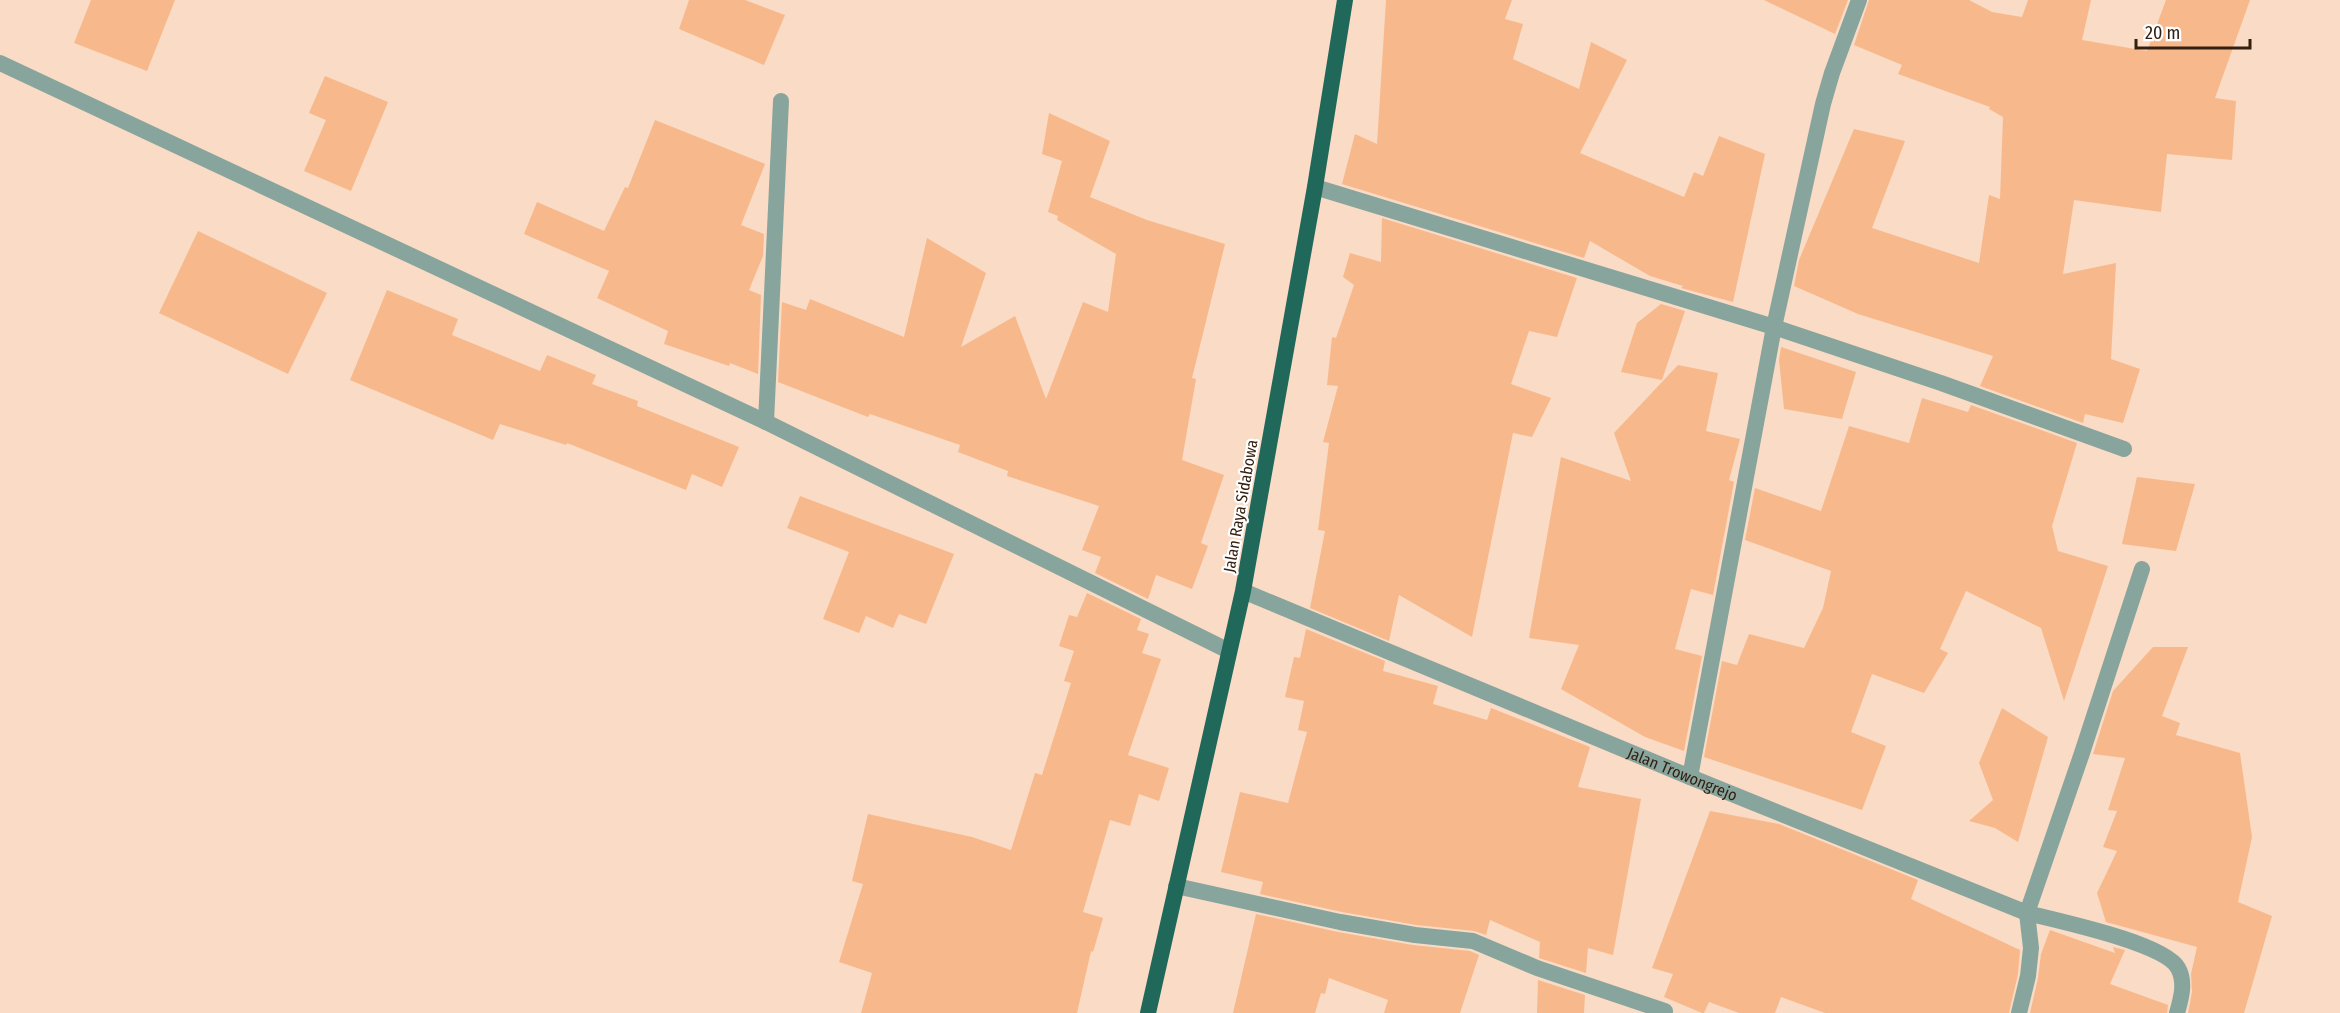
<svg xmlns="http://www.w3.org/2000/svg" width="2340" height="1013" font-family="'Fira Sans Condensed',sans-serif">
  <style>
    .building { fill: #f7b98b }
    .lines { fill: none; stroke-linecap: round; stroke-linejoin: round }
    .minor { stroke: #87a59d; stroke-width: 16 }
    .trunk { stroke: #20685a; stroke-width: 16 }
    .labels { text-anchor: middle; stroke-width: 4.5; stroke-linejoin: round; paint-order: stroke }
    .street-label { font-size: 16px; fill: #332011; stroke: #fff }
  </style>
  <rect width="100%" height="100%" fill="#fadbc5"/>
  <g class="building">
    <path d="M 91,0 L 175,0 L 147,71 L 74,43 Z"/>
    <path d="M 689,0 L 745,0 L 785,15 L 764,65 L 679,29 Z"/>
    <path d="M 1386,0 L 1512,0 L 1505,19 L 1523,24 L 1513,59 L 1579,89 L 1591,42 L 1627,60 L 1580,153 L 1684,197 L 1694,172 L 1703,176 L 1719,136 L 1765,154 L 1733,302 L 1681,288 L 1683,286 L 1650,276 L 1590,241 L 1584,258 L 1342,184 L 1355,134 L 1377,144 Z"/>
    <path d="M 1764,0 L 1848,0 L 1835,34 Z"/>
    <path d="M 1869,0 L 1969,0 L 1992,12 L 2022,17 L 2028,0 L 2091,0 L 2082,40 L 2147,51 L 2166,0 L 2250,0 L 2215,98 L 2236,101 L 2232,160 L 2167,154 L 2161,212 L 2074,200 L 2063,274 L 2116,263 L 2111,359 L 2140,369 L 2123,423 L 2085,414 L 2083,423 L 1980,386 L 1993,356 L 1858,314 L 1794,286 L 1799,260 L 1854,129 L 1905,141 L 1872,228 L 1979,263 L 1989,195 L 2000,199 L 2003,117 L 1989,109 L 1990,107 L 1898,74 L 1902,65 L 1854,45 Z"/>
    <path d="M 325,76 L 388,102 L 351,191 L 304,171 L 326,120 L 309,113 Z"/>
    <path d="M 1049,113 L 1110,141 L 1090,197 L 1147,220 L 1225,244 L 1192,378 L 1196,379 L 1182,460 L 1224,475 L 1201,543 L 1208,546 L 1192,589 L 1156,575 L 1148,599 L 1095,573 L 1101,557 L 1082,550 L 1099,506 L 1007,476 L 1008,471 L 958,452 L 960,445 L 870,414 L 868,417 L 778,382 L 782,302 L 806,310 L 810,299 L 904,337 L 927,238 L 986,273 L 961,347 L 1015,316 L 1046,399 L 1083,302 L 1108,312 L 1116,254 L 1057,220 L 1058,216 L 1048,212 L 1062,161 L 1042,154 Z"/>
    <path d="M 655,120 L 765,164 L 741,225 L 764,234 L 763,256 L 749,290 L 761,295 L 758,374 L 730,363 L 729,366 L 664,344 L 668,331 L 597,298 L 609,271 L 524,234 L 537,202 L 604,231 L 625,187 L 628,188 Z"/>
    <path d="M 1382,218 L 1577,278 L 1557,337 L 1529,331 L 1511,384 L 1551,398 L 1532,437 L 1513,433 L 1472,637 L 1399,595 L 1389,641 L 1310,608 L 1325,531 L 1318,530 L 1329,443 L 1323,442 L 1338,386 L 1327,385 L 1332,337 L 1336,338 L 1354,285 L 1343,277 L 1350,253 L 1381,262 Z"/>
    <path d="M 198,231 L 327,293 L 288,374 L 159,313 Z"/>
    <path d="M 387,290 L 458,319 L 452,335 L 540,371 L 547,355 L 596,375 L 592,384 L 638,401 L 637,406 L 739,447 L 722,487 L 692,474 L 686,490 L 567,443 L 566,445 L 500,424 L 493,440 L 350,380 Z"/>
    <path d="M 1661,304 L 1685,311 L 1662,380 L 1621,372 L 1637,323 Z"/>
    <path d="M 1781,347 L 1856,372 L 1842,419 L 1784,409 L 1779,360 Z"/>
    <path d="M 1678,365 L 1718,373 L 1706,431 L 1740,439 L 1729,480 L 1734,482 L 1713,595 L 1691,589 L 1675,649 L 1702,656 L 1684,751 L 1645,737 L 1561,689 L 1579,645 L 1529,638 L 1561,457 L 1631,481 L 1614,433 Z"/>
    <path d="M 1922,398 L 1968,412 L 1971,405 L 2077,443 L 2052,526 L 2058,551 L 2108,566 L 2064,701 L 2041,628 L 1966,591 L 1940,649 L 1948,653 L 1924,693 L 1872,674 L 1851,732 L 1886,746 L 1862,810 L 1704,757 L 1722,661 L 1737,665 L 1749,634 L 1804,648 L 1823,608 L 1831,571 L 1745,540 L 1755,488 L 1821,511 L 1849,426 L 1909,443 Z"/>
    <path d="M 2137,477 L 2195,484 L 2176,551 L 2122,544 Z"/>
    <path d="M 800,496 L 954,554 L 926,624 L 899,614 L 893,628 L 866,616 L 859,633 L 823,619 L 849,552 L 787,528 Z"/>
    <path d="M 1087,593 L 1141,619 L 1137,630 L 1149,634 L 1142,653 L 1161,659 L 1128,755 L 1169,768 L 1159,801 L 1139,794 L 1130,826 L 1110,820 L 1083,912 L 1103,918 L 1093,952 L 1091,951 L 1077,1013 L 861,1013 L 872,973 L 839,962 L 863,884 L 852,881 L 868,814 L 972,837 L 1011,850 L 1035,773 L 1042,775 L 1071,683 L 1064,681 L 1074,651 L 1059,646 L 1069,615 L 1077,617 Z"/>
    <path d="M 1306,629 L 1385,661 L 1383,671 L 1438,686 L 1433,704 L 1487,720 L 1491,708 L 1590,747 L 1578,787 L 1641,799 L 1613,955 L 1588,948 L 1586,973 L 1539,958 L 1540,942 L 1490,920 L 1486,935 L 1474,931 L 1416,925 L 1342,912 L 1260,894 L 1263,882 L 1221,872 L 1240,792 L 1288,803 L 1307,732 L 1298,730 L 1304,701 L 1285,697 L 1294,657 L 1300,658 Z"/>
    <path d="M 2153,647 L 2188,647 L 2162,716 L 2180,723 L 2176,735 L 2240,753 L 2252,837 L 2238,902 L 2272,916 L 2244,1013 L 2188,1013 L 2192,992 L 2191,974 L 2197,947 L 2106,922 L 2097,893 L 2117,851 L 2103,847 L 2117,811 L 2108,810 L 2125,758 L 2093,754 L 2113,691 Z"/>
    <path d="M 2002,708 L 2048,737 L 2018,842 L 1995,828 L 1969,821 L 1993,800 L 1979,763 Z"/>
    <path d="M 1710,811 L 1779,824 L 1918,880 L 1911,899 L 2020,950 L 2018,974 L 2009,1013 L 1825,1013 L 1781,997 L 1775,1013 L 1739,1013 L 1709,1002 L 1704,1013 L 1702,1013 L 1664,997 L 1673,974 L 1652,968 Z"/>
    <path d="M 1256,914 L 1338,932 L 1413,945 L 1470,951 L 1479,955 L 1460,1013 L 1384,1013 L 1388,1000 L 1329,978 L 1325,994 L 1321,993 L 1315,1013 L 1233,1013 Z"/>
    <path d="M 2050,930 L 2115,953 L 2113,947 L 2125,950 L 2110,984 L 2168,1005 L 2167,1013 L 2030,1013 L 2038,978 L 2041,954 Z"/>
    <path d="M 1538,980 L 1585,995 L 1584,1013 L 1537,1013 Z"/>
  </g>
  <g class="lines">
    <g class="minor">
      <path d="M 0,63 L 766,422 L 1229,651"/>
      <path d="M 1315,187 L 1774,327 L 1941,383 L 2124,449"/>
      <path d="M 766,422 L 781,101"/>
      <path d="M 2142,569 L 2082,753 L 2027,913 C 2058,921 2164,943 2178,968 C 2186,982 2181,999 2177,1013"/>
      <path id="s1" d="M 1243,591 L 1690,777 L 2027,913 L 2031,948 L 2028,976 L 2019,1013"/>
      <path d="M 1690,777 L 1774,327 L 1823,104 L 1832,73 L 1859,0"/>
      <path d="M 1176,886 L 1340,922 L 1415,935 L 1473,941 L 1537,968 L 1665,1011"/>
    </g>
    <path class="trunk" d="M 1148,1013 L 1243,591 L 1315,187 L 1345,0"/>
  </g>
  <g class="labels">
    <g class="street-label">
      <text transform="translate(1240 506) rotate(-80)" y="6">Jalan Raya Sidabowa</text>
      <text dy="6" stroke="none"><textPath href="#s1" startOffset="476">Jalan Trowongrejo</textPath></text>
    </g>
  </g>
  <path d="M2136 39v9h114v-9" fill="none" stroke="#332011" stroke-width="3"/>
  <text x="2145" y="39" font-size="18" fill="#332011" stroke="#ffffff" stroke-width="4.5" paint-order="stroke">20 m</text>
</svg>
